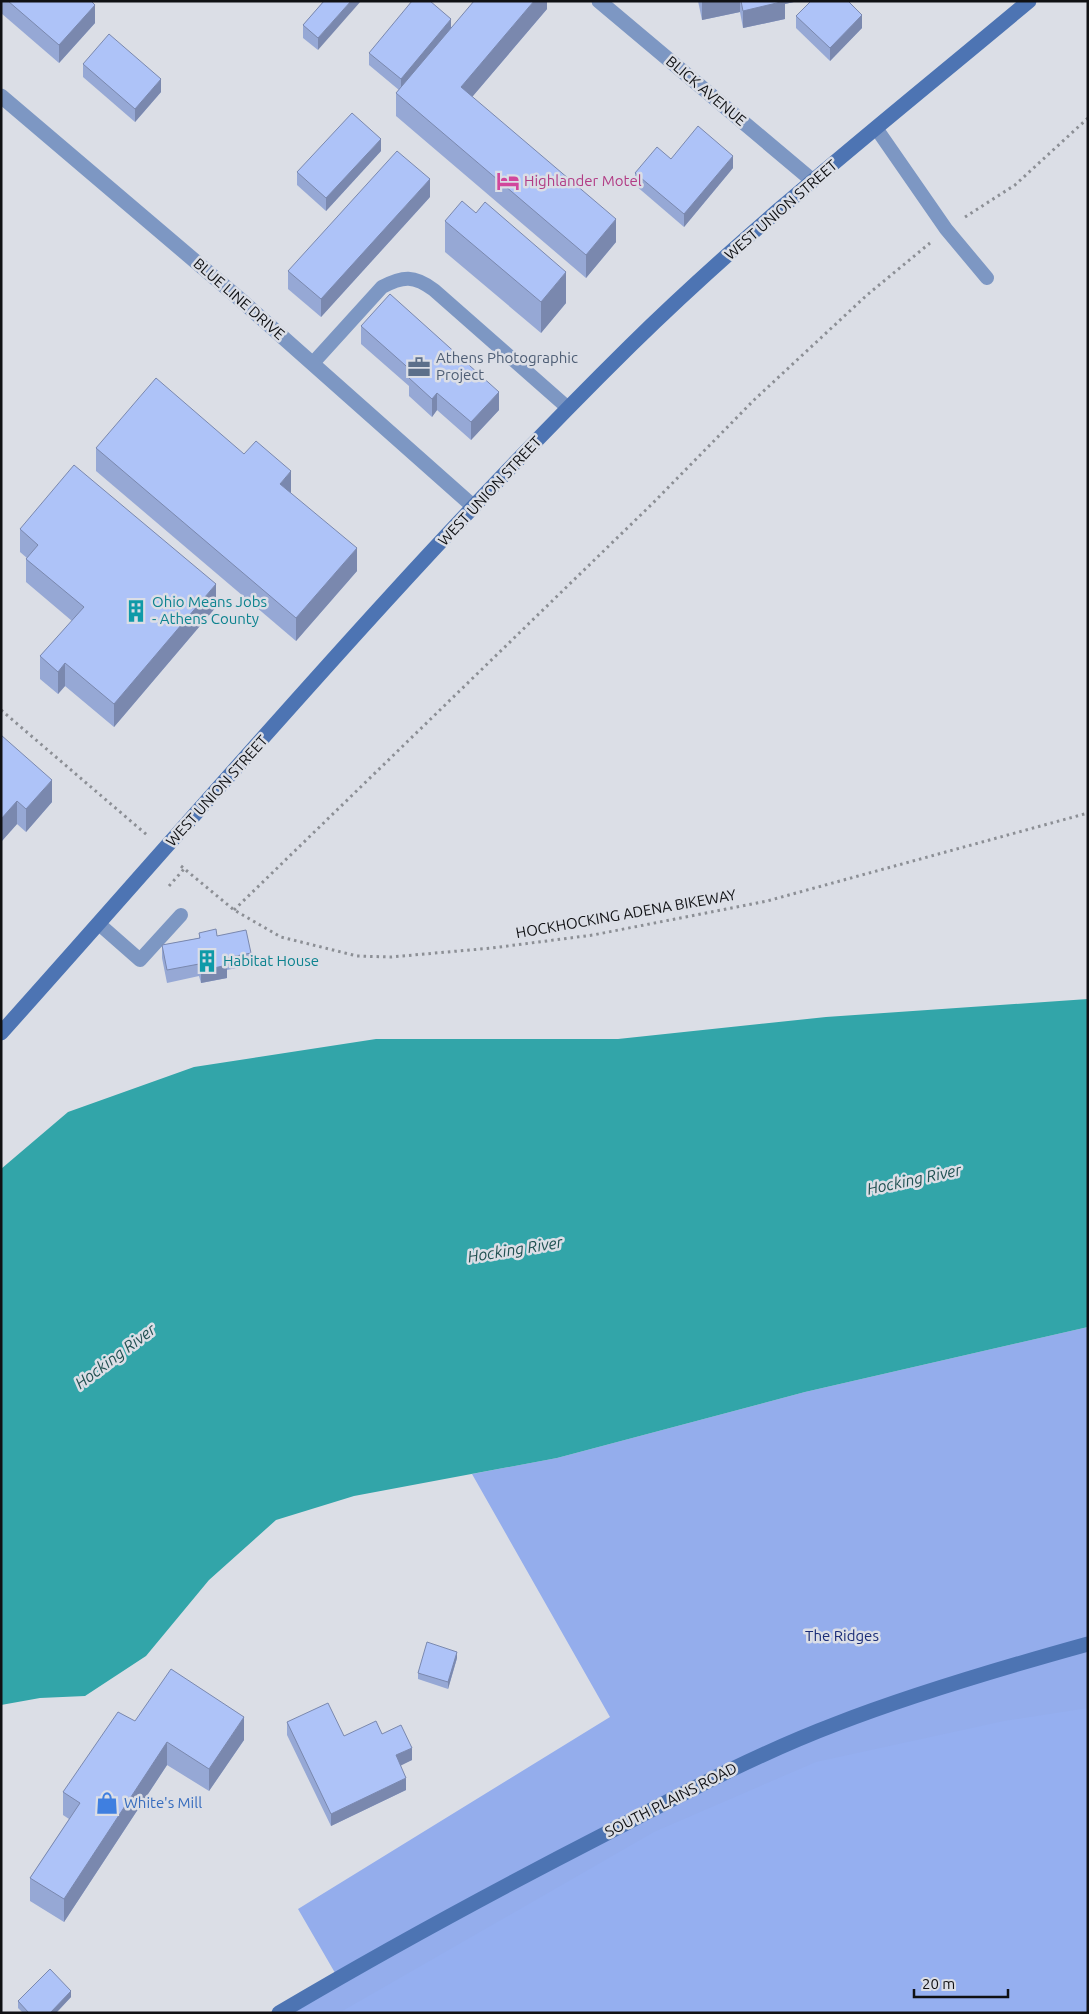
<svg xmlns="http://www.w3.org/2000/svg" width="1089" height="2014" font-family="Ubuntu,sans-serif">
  <style>
    .green { fill: #94adec }
    .forest { fill: #95aff0 }
    .water { fill: #32a5a9 }
    .lines { fill: none; stroke-linecap: round; stroke-linejoin: round }
    .path { stroke: #8c8f95; stroke-width: 3; stroke-dasharray: 2.5 4; stroke-linecap: butt }
    .lane { stroke: #7d97c3; stroke-width: 14 }
    .street { stroke: #7d97c3; stroke-width: 15 }
    .secondary { stroke: #4d74b3; stroke-width: 15 }
    .wall { fill: #96a8d5 }
    .shaded-wall { fill: #7a88ae }
    .building { fill: #aec3f8; stroke: #7a88ae }
    .labels { text-anchor: middle; stroke-width: 5; stroke-linejoin: round; paint-order: stroke }
    .street-label { font-size: 15px; fill: #101114; stroke: #dbdee6 }
    .hotel-label { font-size: 15px; fill: #b23c85; stroke: #dbdee6; text-anchor: start }
    .service-label { font-size: 15px; fill: #4e5e75; stroke: #dbdee6; text-anchor: start }
    .culture-label { font-size: 15px; fill: #0d838f; stroke: #dbdee6; text-anchor: start }
    .park-label { font-size: 15px; fill: #192c76; stroke: #dbdee6 }
    .shop-label { font-size: 15px; fill: #366cbe; stroke: #dbdee6; text-anchor: start }
    .water-label { font-size: 16px; font-style: italic; fill: #215152; stroke: #dbdee6 }
  </style>
  <rect width="100%" height="100%" fill="#dbdee6"/>
  <path class="green" d="M 1088,1327 L 1088,2013 L 279,2013 L 338,1978 L 298,1909 L 610,1717 L 472,1474 L 557,1458 L 805,1392 Z"/>
  <path class="forest" d="M 1088,1708 L 1088,2013 L 339,2013 L 654,1832 L 816,1762 L 1004,1721 Z"/>
  <path class="water" d="M 1088,999 L 1088,1327 L 805,1392 L 557,1458 L 354,1496 L 276,1520 L 209,1580 L 146,1656 L 85,1696 L 40,1698 L 1,1705 L 1,1169 L 68,1112 L 194,1067 L 376,1039 L 618,1039 L 826,1017 Z"/>
  <g class="lines">
    <g class="path">
      <path d="M 965,217 L 1015,185 L 1088,118"/>
      <path d="M 1,710 L 147,835"/>
      <path d="M 181,866 L 234,910 L 281,937 L 357,956 L 391,957 L 492,948 L 593,935 L 767,901 L 1088,813"/>
      <path d="M 169,886 L 184,869"/>
      <path d="M 234,910 L 652,504 L 754,400 L 867,295 L 930,243"/>
    </g>
    <g class="lane">
      <path d="M 876,128 L 946,229 L 987,278"/>
      <path d="M 313,363 L 382,287 C 403,276 414,275 434,290 L 568,408"/>
      <path d="M 99,924 L 140,960 L 181,915"/>
    </g>
    <g class="street">
      <path d="M 599,1 L 813,181"/>
      <path d="M 1,96 L 242,301 L 474,507"/>
    </g>
    <g class="secondary">
      <path d="M 1,1033 C 208,802 409,564 630,346 C 755,223 894,114 1029,1"/>
      <path d="M 279,2013 C 387,1949 498,1889 609,1832 C 684,1793 757,1754 836,1724 C 916,1693 1005,1667 1088,1644"/>
    </g>
  </g>
  <g class="wall">
    <path d="M 1,1 L 91,1 L 95,23 L 59,63 L 1,13 Z"/>
    <path d="M 324,1 L 318,50 L 303,38 L 303,25 Z"/>
    <path d="M 547,1 L 547,9 L 472,97 L 616,242 L 586,278 L 396,116 L 396,93 L 399,90 L 369,65 L 369,53 Z"/>
    <path d="M 698,1 L 798,1 L 785,4 L 785,19 L 743,28 L 740,12 L 702,20 Z"/>
    <path d="M 796,16 L 862,28 L 830,61 L 796,28 Z"/>
    <path d="M 83,64 L 161,92 L 135,122 L 83,77 Z"/>
    <path d="M 381,151 L 326,211 L 297,185 L 297,172 Z"/>
    <path d="M 671,159 L 733,168 L 684,227 L 635,185 L 635,173 Z"/>
    <path d="M 430,197 L 321,317 L 288,289 L 288,271 Z"/>
    <path d="M 445,221 L 566,303 L 541,333 L 445,252 Z"/>
    <path d="M 361,326 L 499,410 L 471,440 L 437,410 L 432,417 L 409,396 L 409,386 L 361,344 Z"/>
    <path d="M 96,448 L 244,454 L 291,493 L 357,571 L 296,641 L 96,471 Z"/>
    <path d="M 20,529 L 216,607 L 114,727 L 65,686 L 58,694 L 40,679 L 40,656 L 72,621 L 26,582 L 26,559 L 27,558 L 20,552 Z"/>
    <path d="M 1,735 L 52,802 L 26,832 L 17,824 L 1,842 Z"/>
    <path d="M 199,933 L 217,936 L 251,953 L 251,965 L 227,970 L 227,978 L 201,983 L 199,976 L 167,983 L 162,958 L 162,945 L 199,938 Z"/>
    <path d="M 457,1658 L 448,1689 L 418,1679 L 418,1673 Z"/>
    <path d="M 135,1721 L 244,1740 L 209,1791 L 167,1765 L 64,1922 L 30,1901 L 30,1878 L 69,1819 L 63,1815 L 63,1792 Z"/>
    <path d="M 287,1722 L 344,1736 L 382,1734 L 412,1760 L 400,1765 L 406,1790 L 331,1826 L 287,1735 Z"/>
    <path d="M 71,1997 L 56,2013 L 23,2013 L 18,2008 L 18,2001 Z"/>
  </g>
  <g class="shaded-wall">
    <path d="M 351,1 L 361,1 L 318,50 L 318,38 Z"/>
    <path d="M 534,1 L 547,1 L 547,9 L 461,110 L 461,87 Z"/>
    <path d="M 706,1 L 740,1 L 740,12 L 702,20 L 702,2 Z"/>
    <path d="M 782,1 L 798,1 L 785,4 L 785,19 L 743,28 L 743,11 Z"/>
    <path d="M 95,5 L 95,23 L 59,63 L 59,45 Z"/>
    <path d="M 862,15 L 862,28 L 830,61 L 830,48 Z"/>
    <path d="M 451,19 L 451,31 L 401,92 L 401,79 Z"/>
    <path d="M 161,79 L 161,92 L 135,122 L 135,109 Z"/>
    <path d="M 381,139 L 381,151 L 326,211 L 326,198 Z"/>
    <path d="M 733,156 L 733,168 L 684,227 L 684,214 Z"/>
    <path d="M 430,179 L 430,197 L 321,317 L 321,299 Z"/>
    <path d="M 616,219 L 616,242 L 586,278 L 586,255 Z"/>
    <path d="M 566,272 L 566,303 L 541,333 L 541,302 Z"/>
    <path d="M 499,392 L 499,410 L 471,440 L 471,422 Z"/>
    <path d="M 437,393 L 437,410 L 432,417 L 432,399 Z"/>
    <path d="M 291,471 L 291,494 L 280,484 Z"/>
    <path d="M 357,548 L 357,571 L 296,641 L 296,618 Z"/>
    <path d="M 216,584 L 216,607 L 114,727 L 114,704 Z"/>
    <path d="M 65,663 L 65,686 L 58,694 L 58,672 Z"/>
    <path d="M 52,780 L 52,802 L 26,832 L 26,809 Z"/>
    <path d="M 17,801 L 17,824 L 1,842 L 1,819 Z"/>
    <path d="M 227,965 L 227,978 L 201,983 L 201,971 Z"/>
    <path d="M 457,1652 L 457,1658 L 448,1689 L 448,1682 Z"/>
    <path d="M 244,1717 L 244,1740 L 209,1791 L 209,1769 Z"/>
    <path d="M 167,1742 L 167,1765 L 64,1922 L 64,1899 Z"/>
    <path d="M 412,1748 L 412,1760 L 396,1768 L 396,1755 Z"/>
    <path d="M 406,1778 L 406,1790 L 331,1826 L 331,1814 Z"/>
    <path d="M 71,1991 L 71,1997 L 56,2013 L 50,2013 Z"/>
  </g>
  <g class="building">
    <path d="M 8,1 L 91,1 L 95,5 L 59,45 Z"/>
    <path d="M 324,1 L 351,1 L 318,38 L 303,25 Z"/>
    <path d="M 412,1 L 430,1 L 451,19 L 401,79 L 369,53 Z"/>
    <path d="M 474,1 L 534,1 L 461,87 L 616,219 L 586,255 L 396,93 Z"/>
    <path d="M 741,1 L 785,1 L 743,11 Z"/>
    <path d="M 811,1 L 848,1 L 862,15 L 830,48 L 796,16 Z"/>
    <path d="M 109,34 L 161,79 L 135,109 L 83,64 Z"/>
    <path d="M 352,113 L 381,139 L 326,198 L 297,172 Z"/>
    <path d="M 698,126 L 733,156 L 684,214 L 635,173 L 657,147 L 671,159 Z"/>
    <path d="M 397,151 L 430,179 L 321,299 L 288,271 Z"/>
    <path d="M 462,201 L 476,213 L 485,202 L 566,272 L 541,302 L 445,221 Z"/>
    <path d="M 390,294 L 499,392 L 471,422 L 437,393 L 432,399 L 409,378 L 414,373 L 361,326 Z"/>
    <path d="M 156,378 L 244,454 L 256,441 L 291,471 L 280,484 L 357,548 L 296,618 L 96,448 Z"/>
    <path d="M 74,465 L 216,584 L 114,704 L 65,663 L 58,672 L 40,656 L 84,607 L 26,559 L 38,545 L 20,529 Z"/>
    <path d="M 1,735 L 52,780 L 26,809 L 17,801 L 1,819 Z"/>
    <path d="M 216,929 L 217,936 L 246,930 L 251,953 L 226,958 L 227,965 L 201,971 L 199,964 L 167,970 L 162,945 L 200,938 L 199,933 Z"/>
    <path d="M 427,1642 L 457,1652 L 448,1682 L 418,1673 Z"/>
    <path d="M 171,1669 L 244,1717 L 209,1769 L 167,1742 L 64,1899 L 30,1878 L 80,1803 L 63,1792 L 118,1712 L 135,1721 Z"/>
    <path d="M 328,1703 L 344,1736 L 376,1721 L 382,1734 L 401,1725 L 412,1748 L 396,1755 L 406,1778 L 331,1814 L 287,1722 Z"/>
    <path d="M 50,1969 L 71,1991 L 50,2013 L 29,2013 L 18,2001 Z"/>
  </g>
  <defs>
    <symbol id="hotel-bare" viewBox="-9 -9 18 18"><path d="M-6-4.5h1.5V1H6V5H4.5V3h-9V5H-6ZM-4 0a1.8 1.8 0 1 1 3.6 0ZM.5 0V-2.5h3Q6-2.5 6 0Z" fill="#d1479c" stroke="#dbdee6" stroke-width="2.5" paint-order="stroke"/></symbol>
    <symbol id="office-bare" viewBox="-9 -9 18 18"><path d="M-6-3h4V-5.5h4V-3h4V5H-6ZM-1-4.5V-3h2v-1.5ZM-6 0V1H6V0Z" fill="#5c6f8a" stroke="#dbdee6" stroke-width="2.5" paint-order="stroke"/></symbol>
    <symbol id="building-bare" viewBox="-9 -9 18 18"><path d="M-4-6H4V6H1V3H-1V6H-4ZM-2.5-4.3h1.7v1.8h-1.7ZM.8-4.3h1.7v1.8H.8ZM-2.5-1h1.7V.8h-1.7ZM.8-1h1.7V.8H.8Z" fill="#0f9aa8" stroke="#dbdee6" stroke-width="2.5" paint-order="stroke"/></symbol>
    <symbol id="shop-bare" viewBox="-9 -9 18 18"><path d="M-5-2.5h2.3a2.7 3.5 0 0 1 5.4 0H5L5.5 6h-11ZM-1.5-2.5h3a1.5 2.3 0 0 0-3 0Z" fill="#3f7fe0" stroke="#dbdee6" stroke-width="2.5" paint-order="stroke"/></symbol>
  </defs>
  <g fill-rule="evenodd">
    <use href="#hotel-bare" x="492" y="165" width="32" height="32"/>
    <use href="#office-bare" x="403" y="351" width="32" height="32"/>
    <use href="#building-bare" x="120" y="595" width="32" height="32"/>
    <use href="#building-bare" x="191" y="945" width="32" height="32"/>
    <use href="#shop-bare" x="91" y="1787" width="32" height="32"/>
  </g>
  <g class="labels">
    <g class="street-label">
      <text transform="translate(706 91) rotate(40)" y="5">BLICK AVENUE</text>
      <text transform="translate(781 210) rotate(-41)" y="5">WEST UNION STREET</text>
      <text transform="translate(239 299) rotate(41)" y="5">BLUE LINE DRIVE</text>
      <text transform="translate(490 491) rotate(-47)" y="5">WEST UNION STREET</text>
      <text transform="translate(217 791) rotate(-48)" y="5">WEST UNION STREET</text>
      <text transform="translate(626 914) rotate(-10)" y="5">HOCKHOCKING ADENA BIKEWAY</text>
      <text transform="translate(671 1800) rotate(-27)" y="5">SOUTH PLAINS ROAD</text>
    </g>
    <g class="hotel-label">
      <text x="524" y="186">Highlander Motel</text>
    </g>
    <g class="service-label">
      <text x="436" y="363">Athens Photographic<tspan x="436" dy="17">Project</tspan></text>
    </g>
    <g class="culture-label">
      <text x="152" y="607">Ohio Means Jobs<tspan x="152" dy="17">- Athens County</tspan></text>
      <text x="223" y="966">Habitat House</text>
    </g>
    <g class="park-label">
      <text x="842" y="1641">The Ridges</text>
    </g>
    <g class="shop-label">
      <text x="124" y="1808">White's Mill</text>
    </g>
    <g class="water-label">
      <text transform="translate(914 1179) rotate(-12)" y="6">Hocking River</text>
      <text transform="translate(515 1249) rotate(-9)" y="6">Hocking River</text>
      <text transform="translate(115 1356) rotate(-37)" y="6">Hocking River</text>
    </g>
  </g>
  <rect width="1089" height="2014" fill="none" stroke="#101114" stroke-width="5"/>
  <path d="M914 1989v8h94v-8" fill="none" stroke="#101114" stroke-width="2.5"/>
  <text x="922" y="1989" font-size="15" fill="#101114" stroke="#dbdee6" stroke-width="4" paint-order="stroke">20 m</text>
</svg>
